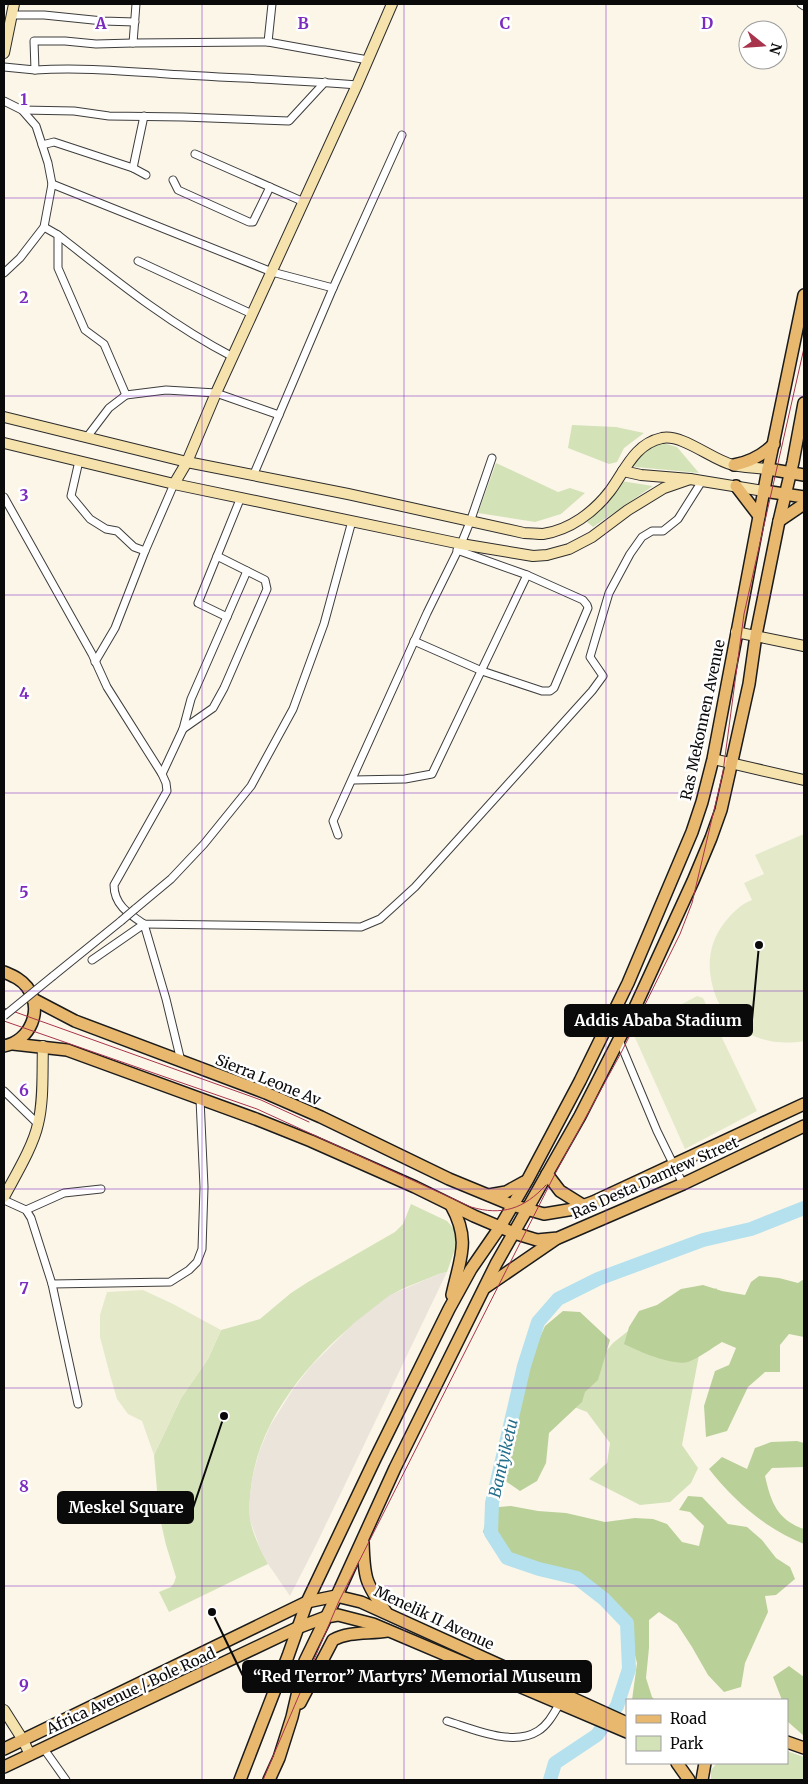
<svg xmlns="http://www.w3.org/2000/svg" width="808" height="1784" font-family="Merriweather,serif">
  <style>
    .green { fill: #d4e2b8 }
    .forest { fill: #bad099 }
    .pitch { fill: #e4eac9 }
    .plaza { fill: #eae4db }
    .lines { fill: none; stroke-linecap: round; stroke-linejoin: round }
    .river { stroke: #b4e1ed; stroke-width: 14 }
    .street-casing { stroke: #3d3d3d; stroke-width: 9 }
    .secondary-casing { stroke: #2c2c2c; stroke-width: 12 }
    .primary-casing { stroke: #1b1b1b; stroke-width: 14 }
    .street { stroke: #fff; stroke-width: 7 }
    .secondary { stroke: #f5e2ac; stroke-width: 10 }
    .primary { stroke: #e7b86e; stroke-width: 11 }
    .tram { stroke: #a8344b; stroke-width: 1 }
    .street-bridge-casing { stroke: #3d3d3d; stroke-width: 9; stroke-linecap: butt }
    .street-bridge { stroke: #fff; stroke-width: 7 }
    .grid { fill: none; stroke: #7b2cbf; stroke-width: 1; stroke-opacity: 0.55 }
    .labels { text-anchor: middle; stroke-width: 5; stroke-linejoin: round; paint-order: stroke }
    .street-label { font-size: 15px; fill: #0a0a0a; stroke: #fff }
    .water-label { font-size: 16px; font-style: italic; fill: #246e8b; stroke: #fff }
    .grid-label { font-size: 16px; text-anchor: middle; font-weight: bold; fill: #7b2cbf; stroke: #fff; stroke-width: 5; stroke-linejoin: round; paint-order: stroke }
    .leader { fill: none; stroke: #0a0a0a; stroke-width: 2 }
    .callout-dot { fill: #0a0a0a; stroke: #fff; stroke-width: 2 }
    .callout { fill: #0a0a0a; stroke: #0a0a0a; stroke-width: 2 }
    .callout-label { font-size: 16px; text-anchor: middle; font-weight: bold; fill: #fff }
  </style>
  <rect width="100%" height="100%" fill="#fcf6e9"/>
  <g class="green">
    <path d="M 572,425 L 616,427 L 644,433 L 624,448 L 617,462 L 609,464 L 568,448 Z"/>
    <path d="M 663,443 L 677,447 L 699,473 L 636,467 L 630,465 L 647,449 Z"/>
    <path d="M 496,463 L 558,492 L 570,488 L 585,493 L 561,514 L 535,522 L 478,513 Z"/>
    <path d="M 621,481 L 653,486 L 593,527 L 586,521 Z"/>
    <path d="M 411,1204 L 447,1221 L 455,1230 L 457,1243 L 447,1272 L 439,1274 C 423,1281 405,1286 390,1296 C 383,1300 376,1307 369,1312 C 314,1354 259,1416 251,1488 C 250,1498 249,1508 250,1518 C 252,1534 261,1550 268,1564 L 169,1612 L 159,1592 L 171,1587 L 174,1583 L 176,1577 L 166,1545 L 159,1514 L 154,1455 L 181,1398 L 208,1359 L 221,1330 L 260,1319 L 291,1293 L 308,1282 L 395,1232 L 403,1224 Z"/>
    <path d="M 717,1288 L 708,1350 L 699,1355 L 682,1445 L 698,1468 L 691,1483 L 670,1502 L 640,1505 L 589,1479 L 607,1463 L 610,1443 L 587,1412 L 574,1407 L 585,1376 L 613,1343 L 662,1304 Z"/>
    <path d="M 787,1751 L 804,1757 L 804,1780 L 711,1780 L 711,1770 L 717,1763 L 787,1763 Z"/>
  </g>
  <g class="forest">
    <path d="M 759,1276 L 779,1278 L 798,1283 L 804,1279 L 804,1337 L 789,1334 L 780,1345 L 780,1372 L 765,1372 L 748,1387 L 727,1431 L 706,1437 L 704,1406 L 715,1371 L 729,1365 L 736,1348 L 722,1342 C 712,1348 699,1358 688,1362 C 672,1366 638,1351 624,1344 L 629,1327 L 639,1311 L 657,1305 L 681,1289 L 703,1285 L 722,1291 L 745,1295 L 751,1282 Z"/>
    <path d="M 563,1311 L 580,1312 L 610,1340 L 598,1380 L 585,1392 L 582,1402 L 549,1433 L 546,1463 L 537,1481 L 520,1491 L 501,1478 L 506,1455 L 510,1419 L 532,1355 L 545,1326 Z"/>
    <path d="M 797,1441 L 804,1443 L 804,1467 L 772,1468 L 765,1476 C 771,1502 777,1520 804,1529 L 804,1544 C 766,1529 734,1501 709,1469 L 722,1457 L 747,1469 L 755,1448 L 771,1442 Z"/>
    <path d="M 688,1496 L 702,1497 L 728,1524 L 747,1527 L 762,1540 L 776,1558 L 790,1567 L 795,1579 L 776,1595 L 765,1596 L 768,1612 L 745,1663 L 741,1687 L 724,1692 L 708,1675 L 692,1647 L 677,1624 L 659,1612 L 649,1620 L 649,1648 L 646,1678 L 652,1697 L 655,1700 L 632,1700 L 637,1663 L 629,1633 L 615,1607 L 587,1588 L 559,1579 L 534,1569 L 492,1546 L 483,1532 L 489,1508 L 511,1506 L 538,1511 L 566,1513 L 605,1522 L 635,1518 L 653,1519 L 667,1524 L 682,1542 L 699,1546 L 704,1526 L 690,1512 L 679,1510 Z"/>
    <path d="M 789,1666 L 804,1677 L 804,1736 L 787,1721 L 787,1700 L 782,1700 L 773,1677 Z"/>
  </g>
  <g class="pitch">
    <path d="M 804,834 L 804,1041 C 759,1049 719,1026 711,979 C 707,958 712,938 725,922 C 732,913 741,904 752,900 L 744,883 L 764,874 L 755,855 Z"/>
    <path d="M 697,996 L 703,998 L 757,1111 L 685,1149 L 632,1031 Z"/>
    <path d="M 143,1290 L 173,1304 L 221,1330 L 208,1359 L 181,1398 L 154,1455 L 142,1421 L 128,1414 L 117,1399 L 110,1375 L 100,1337 L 100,1315 L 107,1292 Z"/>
  </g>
  <path class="plaza" d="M 447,1272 L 316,1545 L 290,1596 L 268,1564 L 261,1551 L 250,1520 L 249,1504 L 252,1479 L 259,1452 L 270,1426 L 293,1389 L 311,1366 L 354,1323 L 390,1295 L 439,1274 Z"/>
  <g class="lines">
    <path class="river" d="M 550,1780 L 555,1763 L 597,1735 L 617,1706 L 629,1669 L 627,1623 L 604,1599 L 577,1578 L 539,1569 L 507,1558 L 491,1533 L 492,1503 L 524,1366 L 538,1322 L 558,1299 L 598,1279 L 703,1240 L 751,1229 L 804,1208"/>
    <defs>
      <g id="street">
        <path d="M 136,4 L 133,43 L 268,42 L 368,60"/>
        <path d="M 801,4 L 804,6"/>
        <path d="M 12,15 L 44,15 L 103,21 L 135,22"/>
        <path d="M 268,42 L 272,4"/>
        <path d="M 4,67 L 35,70 L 34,41 L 65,41 L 96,44 L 133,43"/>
        <path d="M 35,70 C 79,67 123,71 167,74 C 231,78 294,80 357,85"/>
        <path d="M 4,101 L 22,110 L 36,126 L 48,163 L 52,184 L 44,227 L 20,258 L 4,273"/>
        <path d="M 22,110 L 74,111 L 109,116 L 183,117 L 289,121 L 325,82"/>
        <path d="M 42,145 L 54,142 L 133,168 L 146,175"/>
        <path d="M 195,154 L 304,202"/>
        <path d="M 133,168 L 144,116"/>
        <path d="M 173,180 L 178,190 L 249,222 L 253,222 L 270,187"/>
        <path d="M 52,184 L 272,272 L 333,288"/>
        <path d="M 44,227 L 58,235 L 58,268 L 85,330 L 104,344 L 126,395 L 166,390 L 216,393 L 279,415"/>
        <path d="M 58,235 C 114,279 169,324 233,357"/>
        <path d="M 138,261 L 252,314"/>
        <path d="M 87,437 L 109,408 L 126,395"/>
        <path d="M 79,461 L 71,496 L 90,519 L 106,529 L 117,531 L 134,547 L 145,551"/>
        <path d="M 253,476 L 333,288 L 402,135"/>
        <path d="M 4,497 L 92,654 L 107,687 L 162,774 L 166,783 L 167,791 L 114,885 C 114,905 129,914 144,924 L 361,927 L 380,919 L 415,887 L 592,691 L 603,676 L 590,657 L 609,593 L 630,554 L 642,537 L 652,531 L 663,531 L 678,519 L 702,481"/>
        <path d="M 227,617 L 198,603 L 241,497"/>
        <path d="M 414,641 L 482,671 L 542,691 L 550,691 L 554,688 L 588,608 L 587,605 L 583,600 L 527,575 L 457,550"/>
        <path d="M 95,662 L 115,628 L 145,551 L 174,484"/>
        <path d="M 183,729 L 213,708 L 224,688 L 267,589 L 265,580 L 217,556"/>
        <path d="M 162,774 L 183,729 L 191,699 L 247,571"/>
        <path d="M 353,780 L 405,779 L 432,774 L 527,575"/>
        <path d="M 338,835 L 333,821 L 427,613 L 461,544 L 470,522 L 492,458"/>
        <path d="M 135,909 L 171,879 L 204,844 L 251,786 L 293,709 L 324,624 L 352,521"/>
        <path d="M 92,960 L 144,924 L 166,999 L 181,1061"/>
        <path d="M 53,976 L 121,921"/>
        <path d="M 619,1040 L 657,1131 L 683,1184"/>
        <path d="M 4,1091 L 38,1124"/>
        <path d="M 4,1200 L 26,1210 L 31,1218 L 52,1284 L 78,1404"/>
        <path d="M 26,1210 L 64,1193 L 101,1189"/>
        <path d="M 52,1284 L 170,1282 L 189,1270 L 197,1262 L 202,1249 L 204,1187 L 200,1099"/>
        <path d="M 447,1721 C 473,1729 513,1747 538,1731 C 548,1725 554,1713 560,1703"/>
        <path d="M 44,1749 L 66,1780"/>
      </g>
      <g id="secondary">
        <path d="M 4,53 L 14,4"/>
        <path d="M 4,417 L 187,462 L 348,494 L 524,533 C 530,533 537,534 543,534 C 570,530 594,512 610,491 C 625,471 634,444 662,438 C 683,434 712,460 733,465 C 744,467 756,468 768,469"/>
        <path d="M 4,443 L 174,484 L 461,544 L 533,556 L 547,555 L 569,549 L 592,537 L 628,510 L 664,488 L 690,479"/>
        <path d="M 623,471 L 641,475 L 690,479 L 764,491"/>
        <path d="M 174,484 L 187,462 L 216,393 L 357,85 L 392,4"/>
        <path d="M 736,632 L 804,646"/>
        <path d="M 713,759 L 804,780"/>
        <path d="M 4,1197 C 15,1176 33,1147 38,1124 C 44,1099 42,1072 43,1046"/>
        <path d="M 4,1710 L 23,1740 L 30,1755"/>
      </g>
      <g id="primary">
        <path d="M 734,465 C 750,462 763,455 774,444"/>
        <path d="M 768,469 L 804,475"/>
        <path d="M 736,486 L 759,516"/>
        <path d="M 764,491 L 804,497"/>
        <path d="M 779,521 L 804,504"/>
        <path d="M 4,972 C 13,976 21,979 27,987 C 44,1010 30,1041 4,1046"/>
        <path d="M 33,999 L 75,1021 L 266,1093 L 321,1117 L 449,1179 L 512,1205 L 544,1214 L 574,1209 L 593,1202 L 804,1104"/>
        <path d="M 13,1044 L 67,1050 L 256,1119 L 311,1141 L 415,1187 L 474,1216 L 514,1233 L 537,1240 L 558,1238 L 683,1184 L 804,1126"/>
        <path d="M 547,1174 L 560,1191 L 584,1206"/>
        <path d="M 489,1195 L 506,1192 L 524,1182"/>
        <path d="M 451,1205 C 471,1241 460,1258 452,1295"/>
        <path d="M 486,1287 L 556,1239"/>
        <path d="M 363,1542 C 364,1577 365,1583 386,1612"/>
        <path d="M 300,1703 L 333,1640 C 349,1631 369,1634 387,1631"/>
        <path d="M 787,1742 L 804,1748"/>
        <path d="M 4,1749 L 307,1602 L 336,1596 L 361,1602 L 627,1723"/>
        <path d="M 677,1763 L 689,1780"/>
        <path d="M 4,1767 L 297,1628 L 326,1617 L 338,1615 L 373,1624 L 627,1732"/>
        <path d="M 240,1780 L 288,1656 L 307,1602 L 375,1459 L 449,1309 L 471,1269 L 500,1227 L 528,1179 L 580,1081 L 628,983 L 692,832 L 702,802 L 713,759 L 768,469 L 804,295"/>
        <path d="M 269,1780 L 279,1758 L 292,1717 L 305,1661 L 339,1591 L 395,1468 L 496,1264 L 580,1116 L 631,1016 L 693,881 L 711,838 L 721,810 L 730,770 L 749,684 L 756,635 L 779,521 L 793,462 L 804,403"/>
        <path d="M 702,1780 L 705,1763"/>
      </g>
    </defs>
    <use href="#street" class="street-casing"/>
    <use href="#secondary" class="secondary-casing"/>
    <use href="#primary" class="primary-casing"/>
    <use href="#street" class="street"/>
    <use href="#secondary" class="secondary"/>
    <use href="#primary" class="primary"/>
    <g class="tram">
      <path d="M 4,1008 L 261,1100 L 309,1122"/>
      <path d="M 4,1021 L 257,1109 L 471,1207 C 502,1216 524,1209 546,1185"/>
      <path d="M 263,1780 L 339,1601 L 557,1170 L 622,1051 L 680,934 L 692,903 L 723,772 L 744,614 L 804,348"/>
    </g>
    <defs>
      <g id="street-bridge">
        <path d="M 121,921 L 135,909"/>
        <path d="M 4,1016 L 53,976"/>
      </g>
    </defs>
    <use href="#street-bridge" class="street-bridge-casing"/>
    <use href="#street-bridge" class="street-bridge"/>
  </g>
  <path class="grid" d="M 202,4 L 202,1780M 404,4 L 404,1780M 606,4 L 606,1780M 4,198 L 804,198M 4,396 L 804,396M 4,595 L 804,595M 4,793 L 804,793M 4,991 L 804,991M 4,1189 L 804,1189M 4,1388 L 804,1388M 4,1586 L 804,1586"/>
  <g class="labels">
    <g class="street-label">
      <text transform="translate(703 720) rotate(-78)" y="5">Ras Mekonnen Avenue</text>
      <text transform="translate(268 1080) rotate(22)" y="5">Sierra Leone Av</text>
      <text transform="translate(655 1178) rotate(-24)" y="5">Ras Desta Damtew Street</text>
      <text transform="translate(434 1618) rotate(25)" y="5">Menelik II Avenue</text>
      <text transform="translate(131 1691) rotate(-25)" y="5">Africa Avenue / Bole Road</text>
    </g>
    <g class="water-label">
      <text transform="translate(503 1458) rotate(-77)" y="6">Bantyiketu</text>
    </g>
  </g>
  <g class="grid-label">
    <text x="101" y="29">A</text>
    <text x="303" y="29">B</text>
    <text x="505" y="29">C</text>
    <text x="707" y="29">D</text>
    <text x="24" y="105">1</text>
    <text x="24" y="303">2</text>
    <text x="24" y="501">3</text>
    <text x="24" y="699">4</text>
    <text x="24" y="898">5</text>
    <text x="24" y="1096">6</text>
    <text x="24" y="1294">7</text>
    <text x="24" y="1492">8</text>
    <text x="24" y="1691">9</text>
  </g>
  <path class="leader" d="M759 945L752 1020M224 1416L193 1508M212 1612L243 1676"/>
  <g class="callout-dot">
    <circle cx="759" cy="945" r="5"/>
    <circle cx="224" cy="1416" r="5"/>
    <circle cx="212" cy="1612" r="5"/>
  </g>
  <g class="callout">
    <rect x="565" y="1005" width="187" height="31" rx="5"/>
    <rect x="58" y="1492" width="135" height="31" rx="5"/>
    <rect x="243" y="1661" width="348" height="31" rx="5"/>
  </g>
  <g class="callout-label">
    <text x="658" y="1026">Addis Ababa Stadium</text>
    <text x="126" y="1513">Meskel Square</text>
    <text x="417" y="1682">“Red Terror” Martyrs’ Memorial Museum</text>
  </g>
  <rect width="808" height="1784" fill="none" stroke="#0a0a0a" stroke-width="10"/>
  <rect x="626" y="1699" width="162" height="65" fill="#ffffff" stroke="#9d9d9d"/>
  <rect x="636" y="1715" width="25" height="8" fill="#e7b86e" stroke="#9d9d9d"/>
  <text x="670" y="1724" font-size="15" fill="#0a0a0a">Road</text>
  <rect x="636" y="1736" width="25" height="15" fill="#d4e2b8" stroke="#9d9d9d"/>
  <text x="670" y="1749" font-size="15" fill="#0a0a0a">Park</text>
  <g transform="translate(763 45) rotate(107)"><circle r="24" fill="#ffffff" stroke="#9d9d9d"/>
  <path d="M0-4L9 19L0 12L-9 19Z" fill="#a8344b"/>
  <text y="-8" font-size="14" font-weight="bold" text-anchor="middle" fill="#0a0a0a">N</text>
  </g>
</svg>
